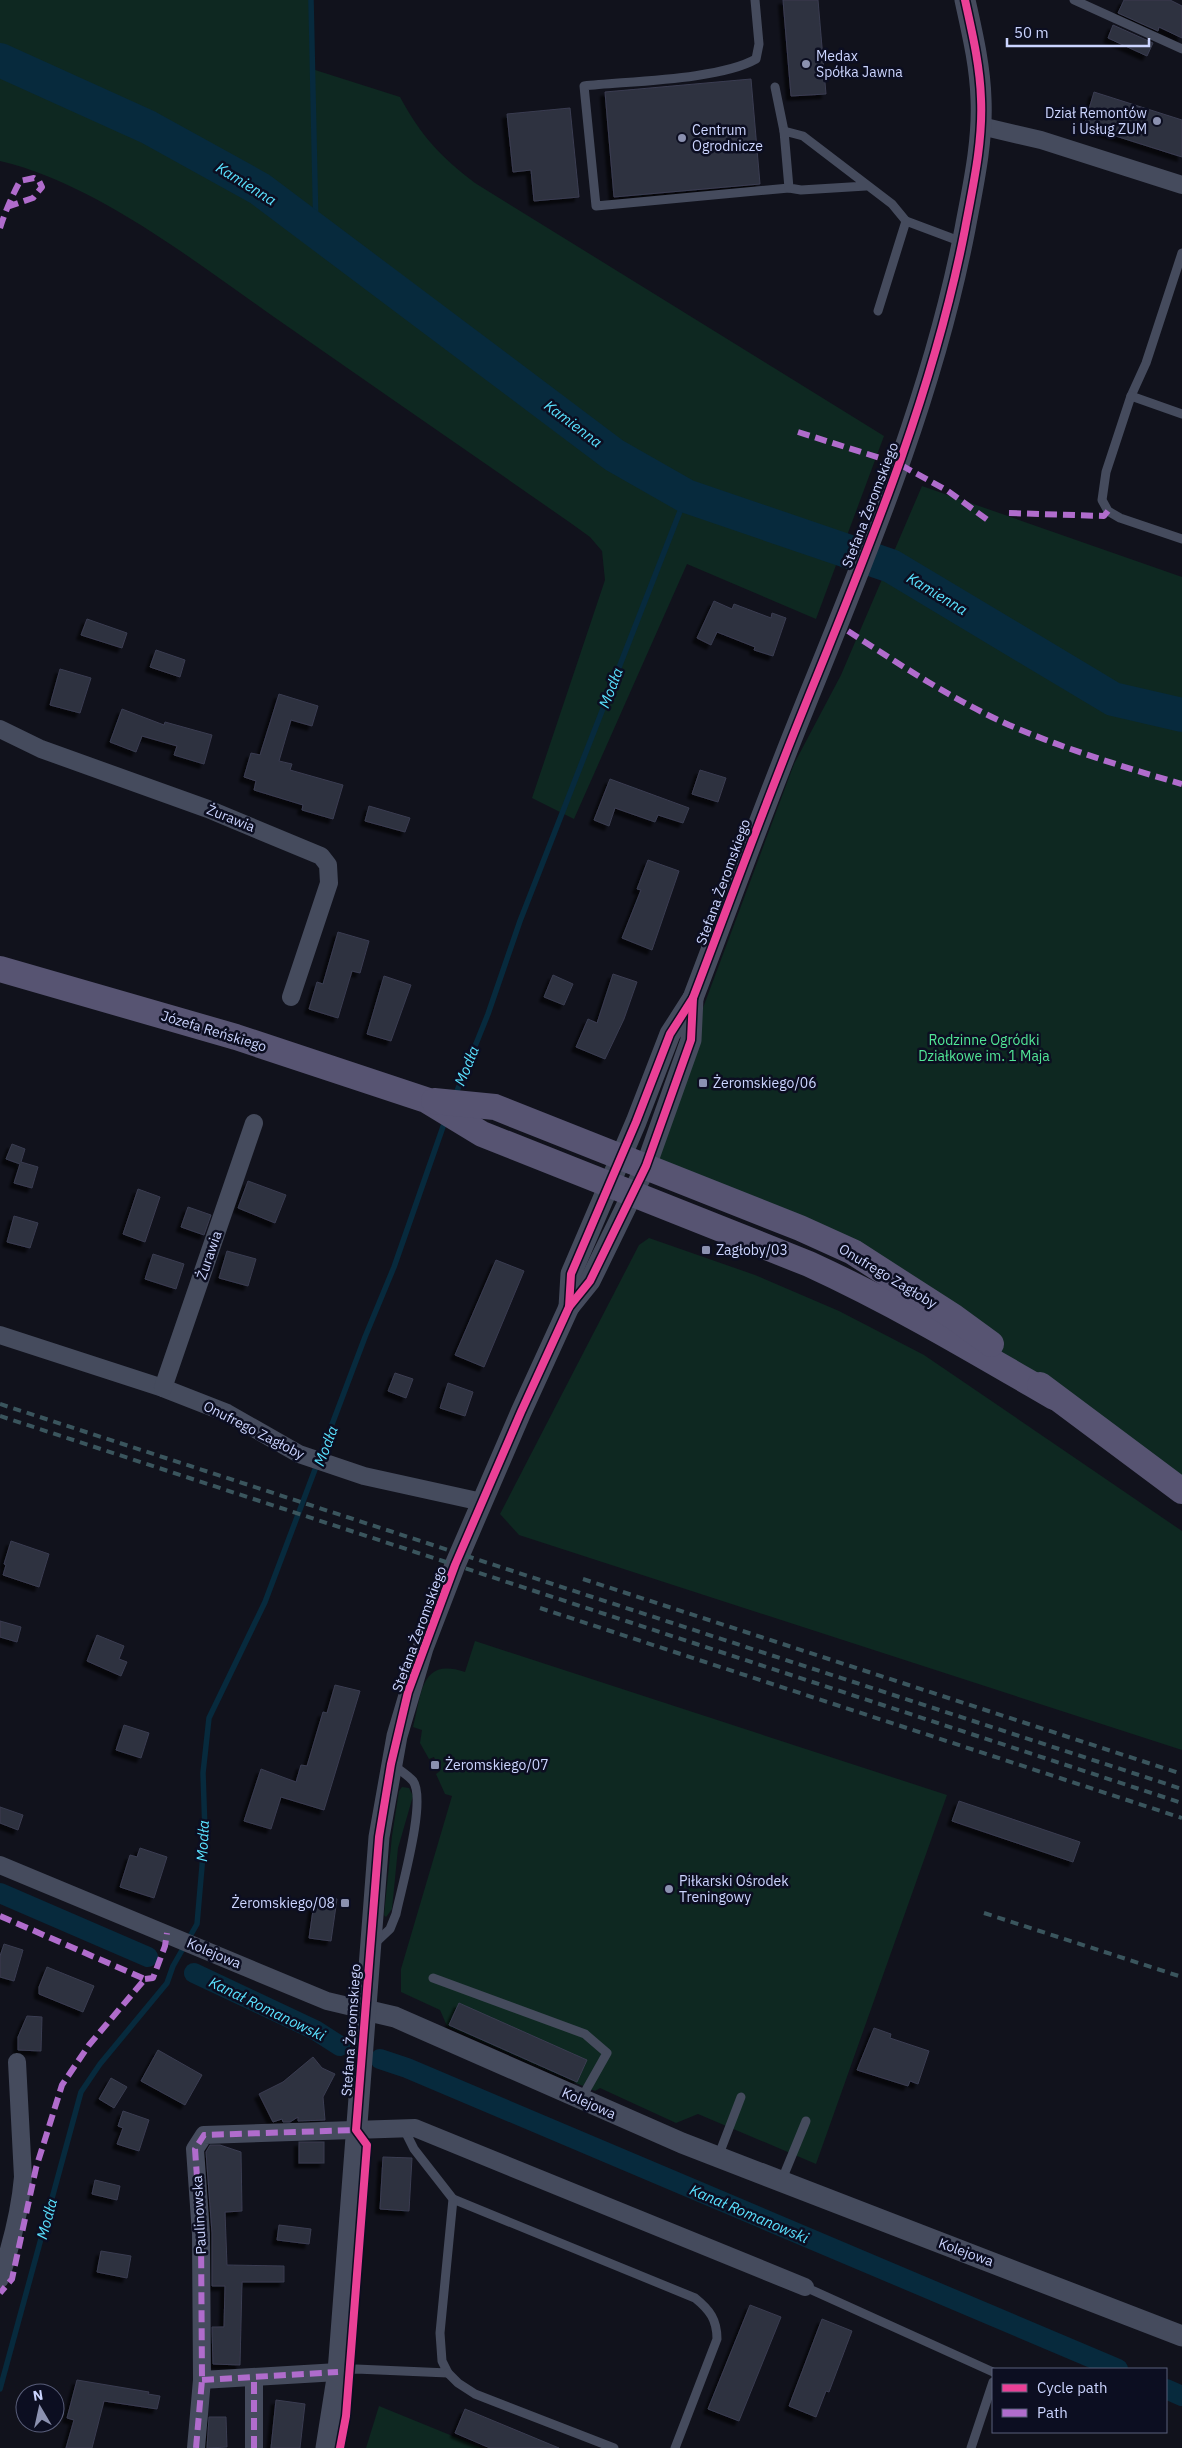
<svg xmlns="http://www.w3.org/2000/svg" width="1182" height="2448" font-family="'IBM Plex Sans',sans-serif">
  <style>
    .green { fill: #0e2821 }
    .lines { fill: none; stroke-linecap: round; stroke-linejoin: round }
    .stream { stroke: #072a3d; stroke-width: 5.5 }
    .canal { stroke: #072a3d; stroke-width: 20 }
    .river { stroke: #072a3d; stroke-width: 34 }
    .building { fill: #2e303f; stroke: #3a3d51; filter: url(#shadow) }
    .service { stroke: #454b5d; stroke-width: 9 }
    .minor { stroke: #454b5d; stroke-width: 18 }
    .tertiary { stroke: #454b5d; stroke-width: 21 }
    .primary { stroke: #575472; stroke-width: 26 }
    .rail { stroke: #3a555d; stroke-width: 4; stroke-dasharray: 8 6; stroke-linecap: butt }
    .quiet { stroke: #b06ccc; stroke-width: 6; stroke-dasharray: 12 6; stroke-linecap: butt }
    .cycleway-casing { stroke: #0c0e21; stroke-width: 11 }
    .cycleway { stroke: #ea4096; stroke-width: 8 }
    .poi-dot { fill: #8b91b0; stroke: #0c0e21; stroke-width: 2 }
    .labels { text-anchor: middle; stroke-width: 5; stroke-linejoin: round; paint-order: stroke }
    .poi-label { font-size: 14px; fill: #ccd5ff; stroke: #0c0e21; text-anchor: start }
    .street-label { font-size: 14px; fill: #ccd5ff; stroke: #0c0e21 }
    .park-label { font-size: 14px; fill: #51e696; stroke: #0c0e21 }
    .water-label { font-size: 15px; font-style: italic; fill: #5ae2ff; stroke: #0c0e21 }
  </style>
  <defs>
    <filter id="shadow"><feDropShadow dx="-4.5" dy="4.5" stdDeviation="1" flood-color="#0009"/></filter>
  </defs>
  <rect width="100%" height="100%" fill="#11121c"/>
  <g class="green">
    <path d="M 0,0 L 311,0 L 312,69 L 400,97 C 421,136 440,156 475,183 L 884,436 L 816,619 L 687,564 L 574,819 L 532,798 L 605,580 L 602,551 L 590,537 L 572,524 C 473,455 373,386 274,317 C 194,261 95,183 0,161 Z"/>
    <path d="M 922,486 L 1182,577 L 1182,1489 L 853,1252 L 646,1166 L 691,1040 L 794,764 L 841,675 Z"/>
    <path d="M 649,1238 L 755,1275 L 839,1311 L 924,1355 L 1182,1531 L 1182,1750 L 519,1535 L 500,1514 L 639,1245 Z"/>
    <path d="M 475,1641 L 947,1795 L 816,2164 L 698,2114 L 676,2123 L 600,2088 L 595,2091 L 576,2083 L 447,2026 L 440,2010 L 401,1992 L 401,1969 L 452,1796 L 445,1794 L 436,1774 L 440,1771 L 434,1757 L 429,1759 L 420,1743 L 422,1730 L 413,1727 C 422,1694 420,1657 465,1672 Z"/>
    <path d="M 402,1787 L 409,1788 L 413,1796 L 398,1848 L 392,1909 L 386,1917 L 384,1915 L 392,1836 L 399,1791 Z"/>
    <path d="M 379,2406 L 482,2448 L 366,2448 Z"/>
  </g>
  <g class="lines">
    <g class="stream">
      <path d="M 311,0 L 316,231"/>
      <path d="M 455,1096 L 488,1014 L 520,921 L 686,496"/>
      <path d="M 0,2389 L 81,2092 L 100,2064 L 167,1983 L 173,1966 L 197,1924 L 205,1832 L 203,1773 L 209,1718 L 265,1602 L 365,1337 L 394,1267 L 445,1121"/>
    </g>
    <g class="canal">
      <path d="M 0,1893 L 148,1957"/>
      <path d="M 194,1973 L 315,2030 L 340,2046"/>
      <path d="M 380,2059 L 407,2068 L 1118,2369"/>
      <path d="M 1166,2389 L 1182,2396"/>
    </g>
    <path class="river" d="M 0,60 L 148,127 L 260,189 L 614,455 L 686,496 L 891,566 L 1113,699 L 1182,715"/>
  </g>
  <g class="building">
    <path d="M 783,0 L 818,0 L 826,94 L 791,96 Z"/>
    <path d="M 1124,0 L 1170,0 L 1182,6 L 1182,38 L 1159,27 L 1158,31 L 1118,13 Z"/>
    <path d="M 1113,25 L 1153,43 L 1147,56 L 1108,38 Z"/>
    <path d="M 751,79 L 760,184 L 614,197 L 605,92 Z"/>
    <path d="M 1094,92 L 1182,120 L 1182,157 L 1084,126 Z"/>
    <path d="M 570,108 L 579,197 L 534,201 L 531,170 L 513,172 L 507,114 Z"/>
    <path d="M 714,601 L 732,609 L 734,604 L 771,618 L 772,613 L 786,618 L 773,656 L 754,650 L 755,647 L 717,632 L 711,645 L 697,638 Z"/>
    <path d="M 87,619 L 127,633 L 122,648 L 81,635 Z"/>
    <path d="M 156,650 L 185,660 L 180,677 L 150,667 Z"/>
    <path d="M 60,669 L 91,678 L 80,713 L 50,705 Z"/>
    <path d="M 279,694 L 318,706 L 312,726 L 291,720 L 279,761 L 292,764 L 290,770 L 343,785 L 333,819 L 302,810 L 303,805 L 254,790 L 256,781 L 244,777 L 251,753 L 260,755 Z"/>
    <path d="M 122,709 L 164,725 L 165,722 L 212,735 L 204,764 L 174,755 L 177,746 L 142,736 L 136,752 L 110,742 Z"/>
    <path d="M 700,770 L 726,778 L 718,802 L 692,794 Z"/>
    <path d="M 610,779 L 689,808 L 683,823 L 658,815 L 655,822 L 615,808 L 609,826 L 594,820 Z"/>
    <path d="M 369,806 L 410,818 L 405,832 L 365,821 Z"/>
    <path d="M 648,860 L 679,871 L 652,950 L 622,938 L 641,890 L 637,889 Z"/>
    <path d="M 338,932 L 369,941 L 360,973 L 352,971 L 338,1018 L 309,1009 L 317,982 L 323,984 Z"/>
    <path d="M 613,974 L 637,982 L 624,1019 L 605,1059 L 576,1047 L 588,1019 L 597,1023 Z"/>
    <path d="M 553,975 L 573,984 L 564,1005 L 544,997 Z"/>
    <path d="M 384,976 L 411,985 L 391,1041 L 367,1034 Z"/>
    <path d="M 12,1144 L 25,1149 L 21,1162 L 38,1167 L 32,1188 L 14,1183 L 20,1164 L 6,1159 Z"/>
    <path d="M 248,1181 L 286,1195 L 275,1223 L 238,1208 Z"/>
    <path d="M 138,1189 L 160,1197 L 145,1242 L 123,1234 Z"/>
    <path d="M 188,1207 L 211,1215 L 204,1235 L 181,1227 Z"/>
    <path d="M 14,1216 L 38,1223 L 30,1248 L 7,1242 Z"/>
    <path d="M 227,1251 L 256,1259 L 248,1286 L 219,1278 Z"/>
    <path d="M 153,1254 L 184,1264 L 176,1289 L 145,1279 Z"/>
    <path d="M 496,1260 L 524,1271 L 484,1367 L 455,1355 Z"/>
    <path d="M 395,1373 L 413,1379 L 406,1398 L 388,1391 Z"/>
    <path d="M 448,1383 L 473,1392 L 465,1416 L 440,1408 Z"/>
    <path d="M 11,1541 L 49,1554 L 39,1587 L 3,1575 L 6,1565 L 4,1564 Z"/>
    <path d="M 0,1621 L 21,1627 L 17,1642 L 0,1637 Z"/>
    <path d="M 97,1635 L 124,1646 L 119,1659 L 127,1662 L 121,1676 L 87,1661 Z"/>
    <path d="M 335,1685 L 360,1691 L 324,1810 L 281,1797 L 271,1829 L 244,1821 L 261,1769 L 296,1782 L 301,1765 L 307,1766 L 323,1712 L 327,1713 Z"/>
    <path d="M 124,1725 L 149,1733 L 141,1758 L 116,1750 Z"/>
    <path d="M 959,1801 L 1080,1842 L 1073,1862 L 952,1821 Z"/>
    <path d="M 0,1807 L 23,1815 L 18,1830 L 0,1823 Z"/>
    <path d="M 140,1848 L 167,1857 L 154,1898 L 120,1887 L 130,1855 L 137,1857 Z"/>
    <path d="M 315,1896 L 337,1899 L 331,1941 L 309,1938 Z"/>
    <path d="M 4,1944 L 23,1950 L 14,1981 L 0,1977 L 0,1956 Z"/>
    <path d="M 47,1967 L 94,1986 L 83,2012 L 39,1994 L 39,1987 Z"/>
    <path d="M 459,2003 L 587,2060 L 577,2082 L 449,2025 Z"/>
    <path d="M 27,2016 L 42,2017 L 41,2051 L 18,2050 L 18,2037 Z"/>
    <path d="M 874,2028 L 891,2034 L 890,2038 L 929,2051 L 918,2084 L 910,2081 L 908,2086 L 857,2070 Z"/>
    <path d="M 158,2050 L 202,2075 L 185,2105 L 141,2081 Z"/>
    <path d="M 313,2057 L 322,2068 L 335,2074 L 323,2097 L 325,2120 L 298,2121 L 298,2117 L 290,2122 L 283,2122 L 282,2119 L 273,2122 L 259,2094 L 283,2082 Z"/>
    <path d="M 111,2078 L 127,2087 L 114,2108 L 99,2099 Z"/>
    <path d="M 123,2111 L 149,2120 L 139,2151 L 117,2144 L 123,2128 L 118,2126 Z"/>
    <rect x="299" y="2142" width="25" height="21"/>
    <path d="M 210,2145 L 220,2145 L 241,2152 L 242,2211 L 225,2212 L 227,2265 L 284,2266 L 284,2282 L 242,2282 L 240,2365 L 213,2364 L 212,2327 L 224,2327 L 225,2286 L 212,2286 L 212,2233 L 206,2152 Z"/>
    <path d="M 383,2157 L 412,2158 L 409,2211 L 380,2209 Z"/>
    <path d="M 95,2180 L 120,2186 L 117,2200 L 92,2194 Z"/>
    <path d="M 279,2225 L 311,2229 L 309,2244 L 277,2240 Z"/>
    <path d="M 101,2251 L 131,2256 L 127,2278 L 97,2272 Z"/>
    <path d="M 750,2305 L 781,2317 L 739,2421 L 708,2409 Z"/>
    <path d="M 822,2319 L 852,2331 L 829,2392 L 826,2391 L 816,2417 L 789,2406 Z"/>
    <path d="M 77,2380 L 149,2392 L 148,2394 L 160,2396 L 157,2409 L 104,2401 L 92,2448 L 66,2448 L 74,2420 L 67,2418 Z"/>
    <path d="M 276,2400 L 305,2404 L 300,2448 L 271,2448 Z"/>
    <path d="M 465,2409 L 559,2448 L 490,2448 L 455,2433 Z"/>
    <path d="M 209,2417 L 226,2417 L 227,2447 L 207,2448 Z"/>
  </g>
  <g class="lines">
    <g class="service">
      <path d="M 755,0 L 759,44 L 756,59 C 719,80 629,81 584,86 L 596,206 L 789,188"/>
      <path d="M 1074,0 L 1182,49"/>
      <path d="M 775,87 L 784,131"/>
      <path d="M 866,186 L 801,190 L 789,188 L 784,131 L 803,136 L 892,204 L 906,221"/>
      <path d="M 1182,253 L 1146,363 L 1131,396 L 1106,472 L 1102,500 L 1108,511 L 1120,518 L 1182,539"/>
      <path d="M 878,311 L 906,221 L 962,242"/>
      <path d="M 1131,396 L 1182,414"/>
      <path d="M 373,1945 L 390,1929 L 396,1914 C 401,1889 427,1800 413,1781 C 408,1775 399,1770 392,1764"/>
      <path d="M 433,1978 L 585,2034 L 607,2053 L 581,2099"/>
      <path d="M 718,2157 L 741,2097"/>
      <path d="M 781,2182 L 806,2121"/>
      <path d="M 453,2199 L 695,2298 C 710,2310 717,2320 717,2339 L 675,2448"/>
      <path d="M 805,2287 L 993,2372"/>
      <path d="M 338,2372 L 356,2369 L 448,2373 L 442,2361 L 440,2333 L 453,2199 L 414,2149 L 404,2129"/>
      <path d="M 448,2373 L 458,2383 L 475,2394 L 614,2448"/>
      <path d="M 971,2448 L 993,2382"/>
    </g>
    <g class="minor">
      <path d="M 981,126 L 1041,140 L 1182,185"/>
      <path d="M 0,729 L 41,749 L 208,809 L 321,856 L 328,865 L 329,883 L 291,997"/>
      <path d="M 0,1335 L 163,1388 L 227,1413 L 299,1454 L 364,1476 L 482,1502"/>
      <path d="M 163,1388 L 254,1123"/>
      <path d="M 0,1865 L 327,2001 L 365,2010"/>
      <path d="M 0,2279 C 11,2246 20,2212 23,2177 L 17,2062"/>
      <path d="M 202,2380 L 338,2372"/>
      <path d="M 196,2448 L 202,2380 L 201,2234 L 195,2149 L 204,2135 L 415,2128 L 805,2287"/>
      <path d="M 254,2448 L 254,2377"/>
    </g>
    <g class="tertiary">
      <path d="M 569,1307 L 571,1274 L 636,1122 L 670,1034 L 693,998 C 730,901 765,804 804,708 C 867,552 933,395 965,229 C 973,186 983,142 981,99 C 980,65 972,32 965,0"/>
      <path d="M 365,2010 L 395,2017 L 682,2143 L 1182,2336"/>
      <path d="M 326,2448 L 338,2372 L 379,1837 L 397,1736 L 423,1648 L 455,1565 L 521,1412 L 569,1307 L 590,1281 L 646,1166 L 691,1040 L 693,998"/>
    </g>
    <g class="primary">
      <path d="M 0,969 L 236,1037 L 426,1100 L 482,1134 L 809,1264 C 894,1303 973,1350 1054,1397"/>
      <path d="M 434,1101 L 495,1107 L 800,1228 L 853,1252 L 954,1317 L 991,1344"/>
      <path d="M 1040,1385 L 1182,1491"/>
    </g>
    <g class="rail">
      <path d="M 0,1404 L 1182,1789"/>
      <path d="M 0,1416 L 1182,1803"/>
      <path d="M 583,1579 L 1182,1774"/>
      <path d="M 540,1608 L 1182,1818"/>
      <path d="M 984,1913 L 1182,1977"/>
    </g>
    <g class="quiet">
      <path d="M 0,228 C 5,212 12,196 20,181 L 34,178 L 39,181 L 42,187 L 33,198 L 7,207"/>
      <path d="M 798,432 L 899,464 L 948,491 L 989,521"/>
      <path d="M 1009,513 L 1104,516 L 1108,511"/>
      <path d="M 848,631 C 899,664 953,700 1009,725 C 1065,749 1123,767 1182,784"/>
      <path d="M 0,1916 L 145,1979 L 89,2045 L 62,2085 L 36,2168 L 12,2279 L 0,2293"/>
      <path d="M 145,1979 L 153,1978 L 165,1946 L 167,1933"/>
      <path d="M 202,2380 L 338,2372"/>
      <path d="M 196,2448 L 202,2380 L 201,2234 L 195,2149 L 204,2135 L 356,2130"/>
      <path d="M 254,2448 L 254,2377"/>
    </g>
    <defs>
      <g id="cycleway">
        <path d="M 569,1307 L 571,1274 L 636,1122 L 670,1034 L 693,998 C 730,901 765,804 804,708 C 867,552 933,395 965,229 C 973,186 983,142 981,99 C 980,65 972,32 965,0"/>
        <path d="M 340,2448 L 346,2416 L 367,2145 L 356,2130 L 379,1837 L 391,1764 L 408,1692 L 455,1565 L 521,1412 L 569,1307 L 590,1281 L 646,1166 L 691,1040 L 693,998"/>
      </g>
    </defs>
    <use href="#cycleway" class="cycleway-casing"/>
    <use href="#cycleway" class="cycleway"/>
  </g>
  <g class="poi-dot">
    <circle cx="806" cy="64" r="5"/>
    <circle cx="1157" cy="121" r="5"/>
    <circle cx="682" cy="138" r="5"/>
    <rect x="698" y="1078" width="10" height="10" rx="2.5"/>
    <rect x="701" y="1245" width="10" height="10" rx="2.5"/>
    <rect x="430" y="1760" width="10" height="10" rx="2.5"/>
    <circle cx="669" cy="1889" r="5"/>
    <rect x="340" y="1898" width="10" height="10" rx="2.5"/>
  </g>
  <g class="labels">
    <g class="poi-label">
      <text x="816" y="61">Medax<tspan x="816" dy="16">Spółka Jawna</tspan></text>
      <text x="1147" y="118" text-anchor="end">Dział Remontów<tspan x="1147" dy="16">i Usług ZUM</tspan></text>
      <text x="692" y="135">Centrum<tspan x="692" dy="16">Ogrodnicze</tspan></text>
      <text x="713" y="1088">Żeromskiego/06</text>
      <text x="716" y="1255">Zagłoby/03</text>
      <text x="445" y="1770">Żeromskiego/07</text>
      <text x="679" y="1886">Piłkarski Ośrodek<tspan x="679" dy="16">Treningowy</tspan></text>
      <text x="335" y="1908" text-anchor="end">Żeromskiego/08</text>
    </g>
    <g class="street-label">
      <text transform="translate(870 505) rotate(-69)" y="5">Stefana Żeromskiego</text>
      <text transform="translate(231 818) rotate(22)" y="5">Żurawia</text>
      <text transform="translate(723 882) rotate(-70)" y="5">Stefana Żeromskiego</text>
      <text transform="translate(214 1031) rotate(17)" y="5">Józefa Reńskiego</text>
      <text transform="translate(209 1255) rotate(-71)" y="5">Żurawia</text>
      <text transform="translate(888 1276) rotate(31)" y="5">Onufrego Zagłoby</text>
      <text transform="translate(254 1430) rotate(27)" y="5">Onufrego Zagłoby</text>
      <text transform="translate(419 1629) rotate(-70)" y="5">Stefana Żeromskiego</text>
      <text transform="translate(214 1953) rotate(23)" y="5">Kolejowa</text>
      <text transform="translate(351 2030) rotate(-86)" y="5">Stefana Żeromskiego</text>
      <text transform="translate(589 2103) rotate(24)" y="5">Kolejowa</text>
      <text transform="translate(199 2215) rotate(-93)" y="5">Paulinowska</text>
      <text transform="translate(966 2252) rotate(20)" y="5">Kolejowa</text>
    </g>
    <g class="park-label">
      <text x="984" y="1045">Rodzinne Ogródki<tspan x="984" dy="16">Działkowe im. 1 Maja</tspan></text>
    </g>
    <g class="water-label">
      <text transform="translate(246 184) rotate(32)" y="5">Kamienna</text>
      <text transform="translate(573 424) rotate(37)" y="5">Kamienna</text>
      <text transform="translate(937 594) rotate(31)" y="5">Kamienna</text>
      <text transform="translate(611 688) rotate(-69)" y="5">Modła</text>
      <text transform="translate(467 1066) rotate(-68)" y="5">Modła</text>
      <text transform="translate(326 1446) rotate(-69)" y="5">Modła</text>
      <text transform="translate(203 1841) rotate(-87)" y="5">Modła</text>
      <text transform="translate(267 2009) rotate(26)" y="5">Kanał Romanowski</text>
      <text transform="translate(749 2214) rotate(23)" y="5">Kanał Romanowski</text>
      <text transform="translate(47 2219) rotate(-75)" y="5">Modła</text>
    </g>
  </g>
  <rect x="992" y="2368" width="175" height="65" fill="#0c0e21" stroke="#595e7a"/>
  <rect x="1002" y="2384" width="25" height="8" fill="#ea4096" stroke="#595e7a"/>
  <text x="1037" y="2393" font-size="15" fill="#ccd5ff">Cycle path</text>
  <rect x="1002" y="2409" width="25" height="8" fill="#b06ccc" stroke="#595e7a"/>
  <text x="1037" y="2418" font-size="15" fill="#ccd5ff">Path</text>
  <g transform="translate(40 2408) rotate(351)"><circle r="24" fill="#0c0e21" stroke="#595e7a"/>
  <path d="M0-4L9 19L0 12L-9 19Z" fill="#8b91b0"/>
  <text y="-8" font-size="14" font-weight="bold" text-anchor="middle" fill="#ccd5ff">N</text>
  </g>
  <path d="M1007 38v8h142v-8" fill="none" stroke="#ccd5ff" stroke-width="2.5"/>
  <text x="1014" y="38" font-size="15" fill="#ccd5ff" stroke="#0c0e21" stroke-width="4" paint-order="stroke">50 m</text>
</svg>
